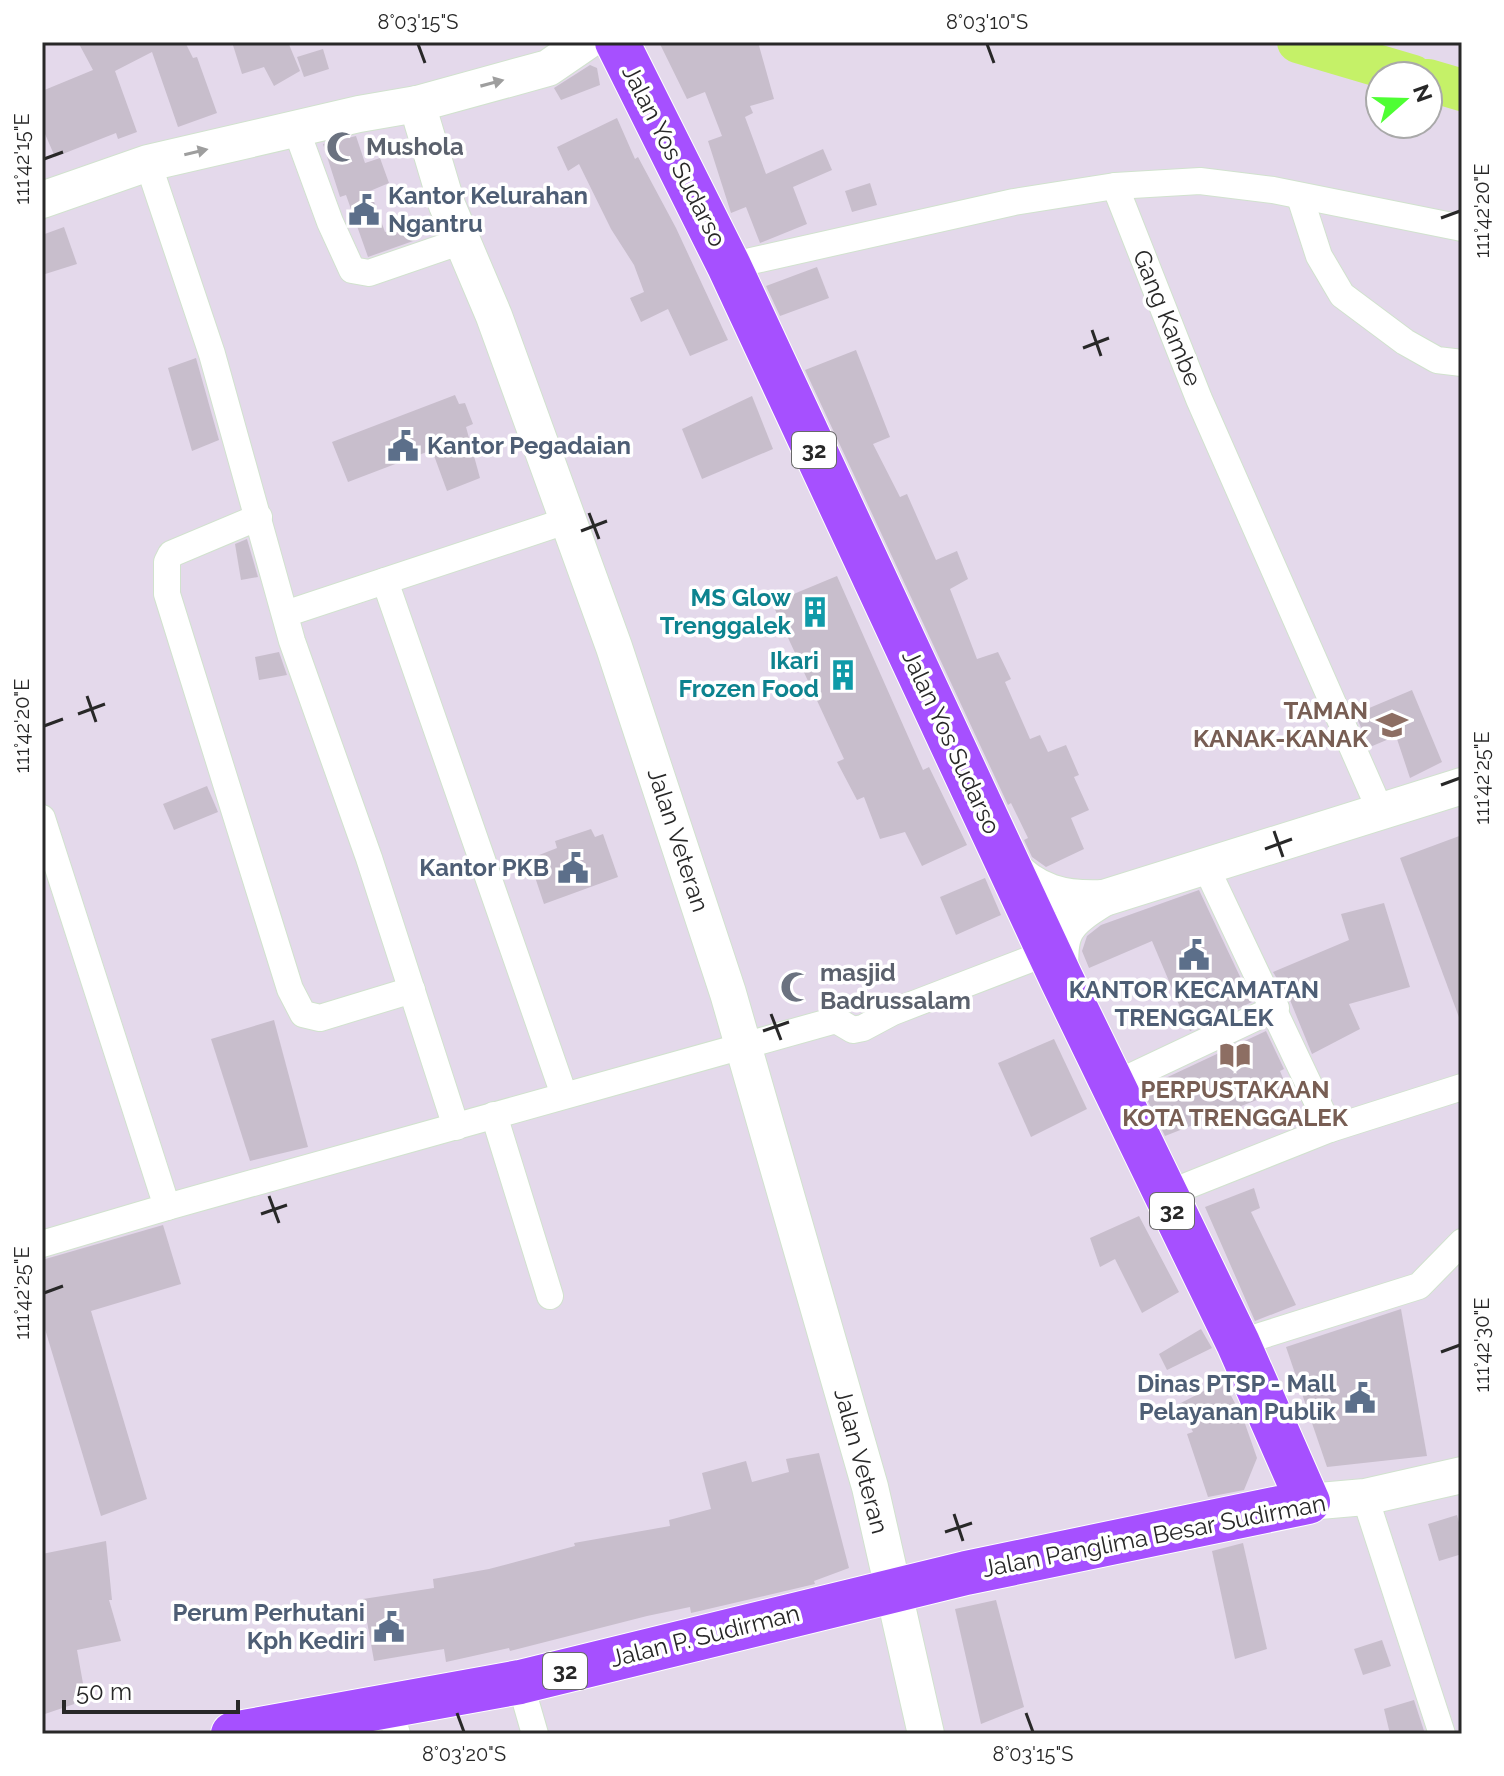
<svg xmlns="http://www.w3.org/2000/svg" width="1504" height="1776" font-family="Raleway,sans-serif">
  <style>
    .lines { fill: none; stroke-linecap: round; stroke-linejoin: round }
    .river { stroke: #c5f168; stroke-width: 42 }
    .building { fill: #c8becc }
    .street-casing { stroke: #d1e2ce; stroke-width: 28 }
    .secondary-casing { stroke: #d1e2ce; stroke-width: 38 }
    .highway-casing { stroke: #fff; stroke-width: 46 }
    .street { stroke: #fff; stroke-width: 26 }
    .secondary { stroke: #fff; stroke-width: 36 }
    .highway { stroke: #a650ff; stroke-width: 44 }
    .oneway { fill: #9e9e9e }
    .ticks { fill: none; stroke: #282828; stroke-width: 3 }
    .labels { text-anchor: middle; stroke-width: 7; stroke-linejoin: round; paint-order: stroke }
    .shield { fill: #fff; stroke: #686868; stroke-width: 2 }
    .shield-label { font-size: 22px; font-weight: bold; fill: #282828 }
    .worship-label { font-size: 24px; font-weight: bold; fill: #5b616d; stroke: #fff; text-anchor: start }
    .street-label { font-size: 24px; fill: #282828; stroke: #fff }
    .service-label { font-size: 24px; font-weight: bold; fill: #4e5e75; stroke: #fff; text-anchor: end }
    .culture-label { font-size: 24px; font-weight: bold; fill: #0d838f; stroke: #fff; text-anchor: end }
    .education-label { font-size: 24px; font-weight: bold; fill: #785e54; stroke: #fff; text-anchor: end }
    .neatline { fill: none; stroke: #282828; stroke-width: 3 }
    .ticks-label { font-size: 20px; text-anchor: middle; fill: #282828 }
  </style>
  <rect width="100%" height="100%" fill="#e4d9eb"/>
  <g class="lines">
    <g class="river">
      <path d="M 1298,42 L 1413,76"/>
      <path d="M 1428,80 L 1462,90"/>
    </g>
  </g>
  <g class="building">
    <path d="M 78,42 L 185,42 L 193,58 L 197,57 L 217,113 L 178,127 L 152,52 L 115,71 L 137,132 L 118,139 L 116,133 L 55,157 L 42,127 L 42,91 L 93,70 Z"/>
    <path d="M 232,42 L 288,42 L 300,71 L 274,86 L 264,67 L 242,74 Z"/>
    <path d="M 659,42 L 758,42 L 774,99 L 750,106 L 753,113 L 745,117 L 766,174 L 823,149 L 832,170 L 793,187 L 807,224 L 760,243 L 746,207 L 731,213 L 708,141 L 722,136 L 705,92 L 687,99 Z"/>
    <path d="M 323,49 L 329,69 L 304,77 L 297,57 Z"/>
    <path d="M 590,65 L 597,68 L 600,85 L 561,100 L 554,88 Z"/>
    <path d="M 617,118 L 635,159 L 638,157 L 676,228 L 728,340 L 690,356 L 668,309 L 641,322 L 630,298 L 644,292 L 634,265 L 611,229 L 579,164 L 568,171 L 557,147 Z"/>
    <path d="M 356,136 L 365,163 L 380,158 L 389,183 L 370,191 L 385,232 L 410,223 L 416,240 L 368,257 L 346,195 L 340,197 L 323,144 Z"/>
    <path d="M 870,183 L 877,205 L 852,212 L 845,191 Z"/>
    <path d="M 64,227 L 77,264 L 42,275 L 42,235 Z"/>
    <path d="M 817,267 L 829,298 L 780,316 L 766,286 Z"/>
    <path d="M 856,350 L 890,437 L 873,444 L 900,497 L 907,494 L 936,560 L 957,551 L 968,579 L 950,589 L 977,659 L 998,652 L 1011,679 L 1005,682 L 1030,739 L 1040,735 L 1048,752 L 1066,745 L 1079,775 L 1074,777 L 1089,810 L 1071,818 L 1084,849 L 1046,867 L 1032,857 L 1024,840 L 1028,838 L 1011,803 L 1008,805 L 805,370 Z"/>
    <path d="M 196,358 L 219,440 L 192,451 L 168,368 Z"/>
    <path d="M 455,395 L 459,404 L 465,403 L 473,424 L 466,427 L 480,478 L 447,491 L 432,450 L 348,482 L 332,442 Z"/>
    <path d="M 752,396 L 773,449 L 702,479 L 682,429 Z"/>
    <path d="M 247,539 L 258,577 L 241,580 L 235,544 Z"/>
    <path d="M 837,576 L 923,770 L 929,767 L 967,845 L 922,866 L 905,832 L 880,839 L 864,797 L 857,800 L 837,762 L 844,759 L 772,603 Z"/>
    <path d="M 279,652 L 287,675 L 259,680 L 255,657 Z"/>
    <path d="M 1412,690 L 1442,762 L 1410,778 L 1396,736 L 1370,747 L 1355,714 Z"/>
    <path d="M 207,786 L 218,812 L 174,830 L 163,804 Z"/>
    <path d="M 591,829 L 595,837 L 603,834 L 618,877 L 544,904 L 529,859 L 557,848 L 555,841 Z"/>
    <path d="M 1462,835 L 1462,1020 L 1460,1020 L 1400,858 Z"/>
    <path d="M 985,878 L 1001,915 L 956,935 L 940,897 Z"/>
    <path d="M 1199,890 L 1252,1002 L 1190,1031 L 1152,941 L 1089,968 L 1082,951 L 1087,936 L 1101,925 Z"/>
    <path d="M 1384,903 L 1410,987 L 1349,1004 L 1360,1029 L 1312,1054 L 1290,1000 L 1273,972 L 1349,940 L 1341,914 Z"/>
    <path d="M 274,1020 L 308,1147 L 250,1161 L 211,1039 Z"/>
    <path d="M 1266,1031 L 1284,1069 L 1280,1071 L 1287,1088 L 1165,1136 L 1142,1089 Z"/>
    <path d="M 1054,1039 L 1087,1109 L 1031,1137 L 998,1063 Z"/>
    <path d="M 1254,1188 L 1260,1208 L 1251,1212 L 1296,1305 L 1255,1321 L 1205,1207 Z"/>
    <path d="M 1139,1216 L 1179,1292 L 1142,1313 L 1115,1259 L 1100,1267 L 1090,1238 Z"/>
    <path d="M 163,1225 L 181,1284 L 91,1311 L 147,1499 L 101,1516 L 42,1319 L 42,1260 Z"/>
    <path d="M 1401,1309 L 1427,1456 L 1327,1467 L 1286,1347 Z"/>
    <path d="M 1201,1329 L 1212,1348 L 1167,1370 L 1159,1354 Z"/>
    <path d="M 1223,1381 L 1243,1418 L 1257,1458 L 1244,1490 L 1208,1497 L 1187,1434 L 1193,1432 L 1179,1404 Z"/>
    <path d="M 819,1453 L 849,1568 L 814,1581 L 815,1584 L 691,1613 L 690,1607 L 647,1616 L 510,1651 L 509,1648 L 446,1662 L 444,1649 L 374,1661 L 363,1599 L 434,1588 L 433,1579 L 489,1569 L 575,1546 L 574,1543 L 670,1526 L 669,1520 L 711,1509 L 702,1473 L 746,1461 L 752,1482 L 789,1472 L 786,1459 Z"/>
    <path d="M 1457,1515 L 1462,1533 L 1462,1554 L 1439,1561 L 1428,1524 Z"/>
    <path d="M 106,1541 L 112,1600 L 109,1600 L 121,1641 L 77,1650 L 86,1700 L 42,1715 L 42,1554 Z"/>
    <path d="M 1243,1543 L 1267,1649 L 1235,1659 L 1212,1551 Z"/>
    <path d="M 996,1600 L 1024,1707 L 981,1724 L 955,1609 Z"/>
    <path d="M 1382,1640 L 1391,1666 L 1363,1675 L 1354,1649 Z"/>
    <path d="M 1414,1700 L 1425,1734 L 1390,1734 L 1384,1709 Z"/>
  </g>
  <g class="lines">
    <defs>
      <g id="street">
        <path d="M 296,129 L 330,222 L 352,270 L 369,273 L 462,241"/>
        <path d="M 148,163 L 212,354 L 292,641 L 369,858 L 456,1127"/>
        <path d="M 1115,186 L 1199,399 L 1380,810"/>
        <path d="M 1300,197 L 1319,256 L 1342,295 L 1405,342 L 1437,360 L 1462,363"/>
        <path d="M 729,266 L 1014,202 L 1115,186 L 1200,181 L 1273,190 L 1462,228"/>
        <path d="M 259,517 L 171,554 L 167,562 L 167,594 L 290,989 L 303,1014 L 320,1018 L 412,990"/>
        <path d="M 385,581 L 564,1095"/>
        <path d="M 285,614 L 569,520"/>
        <path d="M 42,818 L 167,1207 L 42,1244"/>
        <path d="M 1205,865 L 1330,1129"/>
        <path d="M 1113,1085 L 1276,1008"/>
        <path d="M 494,1115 L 550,1296"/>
        <path d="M 1164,1195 L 1330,1129 L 1462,1087"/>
        <path d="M 167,1207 L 836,1020 L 853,1030 L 863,1028 L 893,1012 L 1049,952"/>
        <path d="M 1238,1343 L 1419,1286 L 1462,1242"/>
        <path d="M 1365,1497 L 1442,1734"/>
        <path d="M 520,1682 L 535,1734"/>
        <path d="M 389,1706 L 397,1734"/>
      </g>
      <g id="secondary">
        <path d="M 417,104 L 447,205 L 494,316 L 614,647 L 728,993 L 870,1487 L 926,1734"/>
        <path d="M 42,200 L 148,163 L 359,114 L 417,104 L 548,68 L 586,42"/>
        <path d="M 1009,863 C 1034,893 1065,900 1104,898"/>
        <path d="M 1061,978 C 1058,931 1063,923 1104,898 L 1462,786"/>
        <path d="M 1308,1502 L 1365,1497 L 1462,1475"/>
      </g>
      <path id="highway" d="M 233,1734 L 520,1682 L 966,1573 L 1308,1502 L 1238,1343 L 1061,978 L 729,266 L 617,42"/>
    </defs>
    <use href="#street" class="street-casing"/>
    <use href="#secondary" class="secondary-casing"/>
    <use href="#highway" class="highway-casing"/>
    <use href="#street" class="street"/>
    <use href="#secondary" class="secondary"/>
    <use href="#highway" class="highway"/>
  </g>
  <defs><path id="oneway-solid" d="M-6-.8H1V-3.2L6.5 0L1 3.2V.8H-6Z" transform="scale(2)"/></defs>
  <g class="oneway">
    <use href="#oneway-solid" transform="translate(492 83) rotate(-15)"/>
    <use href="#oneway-solid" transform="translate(196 152) rotate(-13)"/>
  </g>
  <path class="ticks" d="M 418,44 L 425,63M 987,44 L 994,63M 44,159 L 63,152M 1441,218 L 1460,211M 1092,330 L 1101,356M 1083,348 L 1109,338M 589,513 L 599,539M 581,531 L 607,521M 87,696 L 96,722M 78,714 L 105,704M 44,726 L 63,719M 1441,785 L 1460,778M 1274,831 L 1283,857M 1265,849 L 1292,839M 771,1014 L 781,1040M 763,1031 L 789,1022M 269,1196 L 279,1223M 261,1214 L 287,1205M 44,1293 L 63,1286M 1441,1352 L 1460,1345M 954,1514 L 963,1541M 945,1532 L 972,1523M 457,1713 L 464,1732M 1026,1713 L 1033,1732"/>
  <defs>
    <symbol id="mosque-bare" viewBox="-9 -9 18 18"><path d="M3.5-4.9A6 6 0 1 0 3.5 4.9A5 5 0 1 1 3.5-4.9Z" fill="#6b7280" stroke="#fff" stroke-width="2.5" paint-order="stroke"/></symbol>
    <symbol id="civic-bare" viewBox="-9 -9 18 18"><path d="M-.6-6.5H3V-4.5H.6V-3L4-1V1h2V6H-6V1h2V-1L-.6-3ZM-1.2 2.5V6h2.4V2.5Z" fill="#5c6f8a" stroke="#fff" stroke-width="2.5" paint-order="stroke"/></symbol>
    <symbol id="building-bare" viewBox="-9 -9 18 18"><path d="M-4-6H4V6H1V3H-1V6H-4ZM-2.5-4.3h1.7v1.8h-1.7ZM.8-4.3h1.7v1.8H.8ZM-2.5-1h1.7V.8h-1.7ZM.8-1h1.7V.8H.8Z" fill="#0f9aa8" stroke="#fff" stroke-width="2.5" paint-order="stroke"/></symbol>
    <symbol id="school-bare" viewBox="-9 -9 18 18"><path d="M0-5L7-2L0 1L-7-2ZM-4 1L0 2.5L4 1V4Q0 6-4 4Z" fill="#8d6e63" stroke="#fff" stroke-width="2.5" paint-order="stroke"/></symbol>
    <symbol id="library-bare" viewBox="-9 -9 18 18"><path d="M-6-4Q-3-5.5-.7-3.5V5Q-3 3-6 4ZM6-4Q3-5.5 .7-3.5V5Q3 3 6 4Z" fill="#8d6e63" stroke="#fff" stroke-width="2.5" paint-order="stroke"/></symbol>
  </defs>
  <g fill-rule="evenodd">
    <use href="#mosque-bare" x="320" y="125" width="44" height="44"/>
    <use href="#civic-bare" x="342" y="188" width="44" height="44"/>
    <use href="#civic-bare" x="381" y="424" width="44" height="44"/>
    <use href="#building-bare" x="793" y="590" width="44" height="44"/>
    <use href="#building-bare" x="821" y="653" width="44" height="44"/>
    <use href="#school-bare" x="1370" y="703" width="44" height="44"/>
    <use href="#civic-bare" x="551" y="846" width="44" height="44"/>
    <use href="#civic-bare" x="1172" y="933" width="44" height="44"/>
    <use href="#mosque-bare" x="774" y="965" width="44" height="44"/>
    <use href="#library-bare" x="1213" y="1033" width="44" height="44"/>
    <use href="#civic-bare" x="1338" y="1376" width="44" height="44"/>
    <use href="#civic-bare" x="367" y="1605" width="44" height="44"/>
  </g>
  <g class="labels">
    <g class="shield">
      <rect x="792" y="432" width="44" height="36" rx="6"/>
      <rect x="1150" y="1193" width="44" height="36" rx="6"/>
      <rect x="543" y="1653" width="44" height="36" rx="6"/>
    </g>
    <g class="shield-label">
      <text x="814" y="458">32</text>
      <text x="1172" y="1219">32</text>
      <text x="565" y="1679">32</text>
    </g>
    <g class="worship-label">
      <text x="366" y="155">Mushola</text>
      <text x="820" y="981">masjid<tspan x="820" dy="28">Badrussalam</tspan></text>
    </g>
    <g class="street-label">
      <text transform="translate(674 156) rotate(63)" y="8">Jalan Yos Sudarso</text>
      <text transform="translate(1167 318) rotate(68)" y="8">Gang Kambe</text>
      <text transform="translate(951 742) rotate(65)" y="8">Jalan Yos Sudarso</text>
      <text transform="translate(678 840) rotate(72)" y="8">Jalan Veteran</text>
      <text transform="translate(861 1461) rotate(75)" y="8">Jalan Veteran</text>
      <text transform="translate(1154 1536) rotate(-11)" y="8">Jalan Panglima Besar Sudirman</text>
      <text transform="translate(705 1636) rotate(-14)" y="8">Jalan P. Sudirman</text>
    </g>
    <g class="service-label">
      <text x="388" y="204" text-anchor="start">Kantor Kelurahan<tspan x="388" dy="28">Ngantru</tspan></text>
      <text x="427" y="454" text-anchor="start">Kantor Pegadaian</text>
      <text x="549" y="876">Kantor PKB</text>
      <text x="1194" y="998" text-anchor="middle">KANTOR KECAMATAN<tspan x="1194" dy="28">TRENGGALEK</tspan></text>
      <text x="1336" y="1392">Dinas PTSP - Mall<tspan x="1336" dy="28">Pelayanan Publik</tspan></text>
      <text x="365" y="1621">Perum Perhutani<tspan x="365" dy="28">Kph Kediri</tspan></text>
    </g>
    <g class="culture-label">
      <text x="791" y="606">MS Glow<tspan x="791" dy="28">Trenggalek</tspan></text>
      <text x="819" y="669">Ikari<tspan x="819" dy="28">Frozen Food</tspan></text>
    </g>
    <g class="education-label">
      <text x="1368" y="719">TAMAN<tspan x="1368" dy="28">KANAK-KANAK</tspan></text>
      <text x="1235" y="1098" text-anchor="middle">PERPUSTAKAAN<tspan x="1235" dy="28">KOTA TRENGGALEK</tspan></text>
    </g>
  </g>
  <rect width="1504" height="1776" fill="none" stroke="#ffffff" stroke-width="88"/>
  <g transform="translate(1404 100) rotate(70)"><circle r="38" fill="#ffffff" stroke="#a9a9a9" stroke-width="2"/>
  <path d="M0-6L14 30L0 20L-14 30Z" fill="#4efe33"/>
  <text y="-12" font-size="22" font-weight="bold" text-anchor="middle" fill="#282828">N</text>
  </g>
  <path d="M64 1700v12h174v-12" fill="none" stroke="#282828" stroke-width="4"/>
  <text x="76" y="1700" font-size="24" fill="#282828" stroke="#ffffff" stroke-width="6" paint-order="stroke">50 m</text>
  <rect x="44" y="44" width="1416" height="1688" class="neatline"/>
  <g class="ticks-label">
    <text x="418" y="29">8°03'15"S</text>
    <text x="987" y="29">8°03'10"S</text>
    <text transform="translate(22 159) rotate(-90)" y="7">111°42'15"E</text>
    <text transform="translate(1482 211) rotate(-90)" y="7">111°42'20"E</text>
    <text transform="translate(22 726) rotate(-90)" y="7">111°42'20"E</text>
    <text transform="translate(1482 778) rotate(-90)" y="7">111°42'25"E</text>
    <text transform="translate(22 1293) rotate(-90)" y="7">111°42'25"E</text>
    <text transform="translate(1482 1345) rotate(-90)" y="7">111°42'30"E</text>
    <text x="464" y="1761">8°03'20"S</text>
    <text x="1033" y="1761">8°03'15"S</text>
  </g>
</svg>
